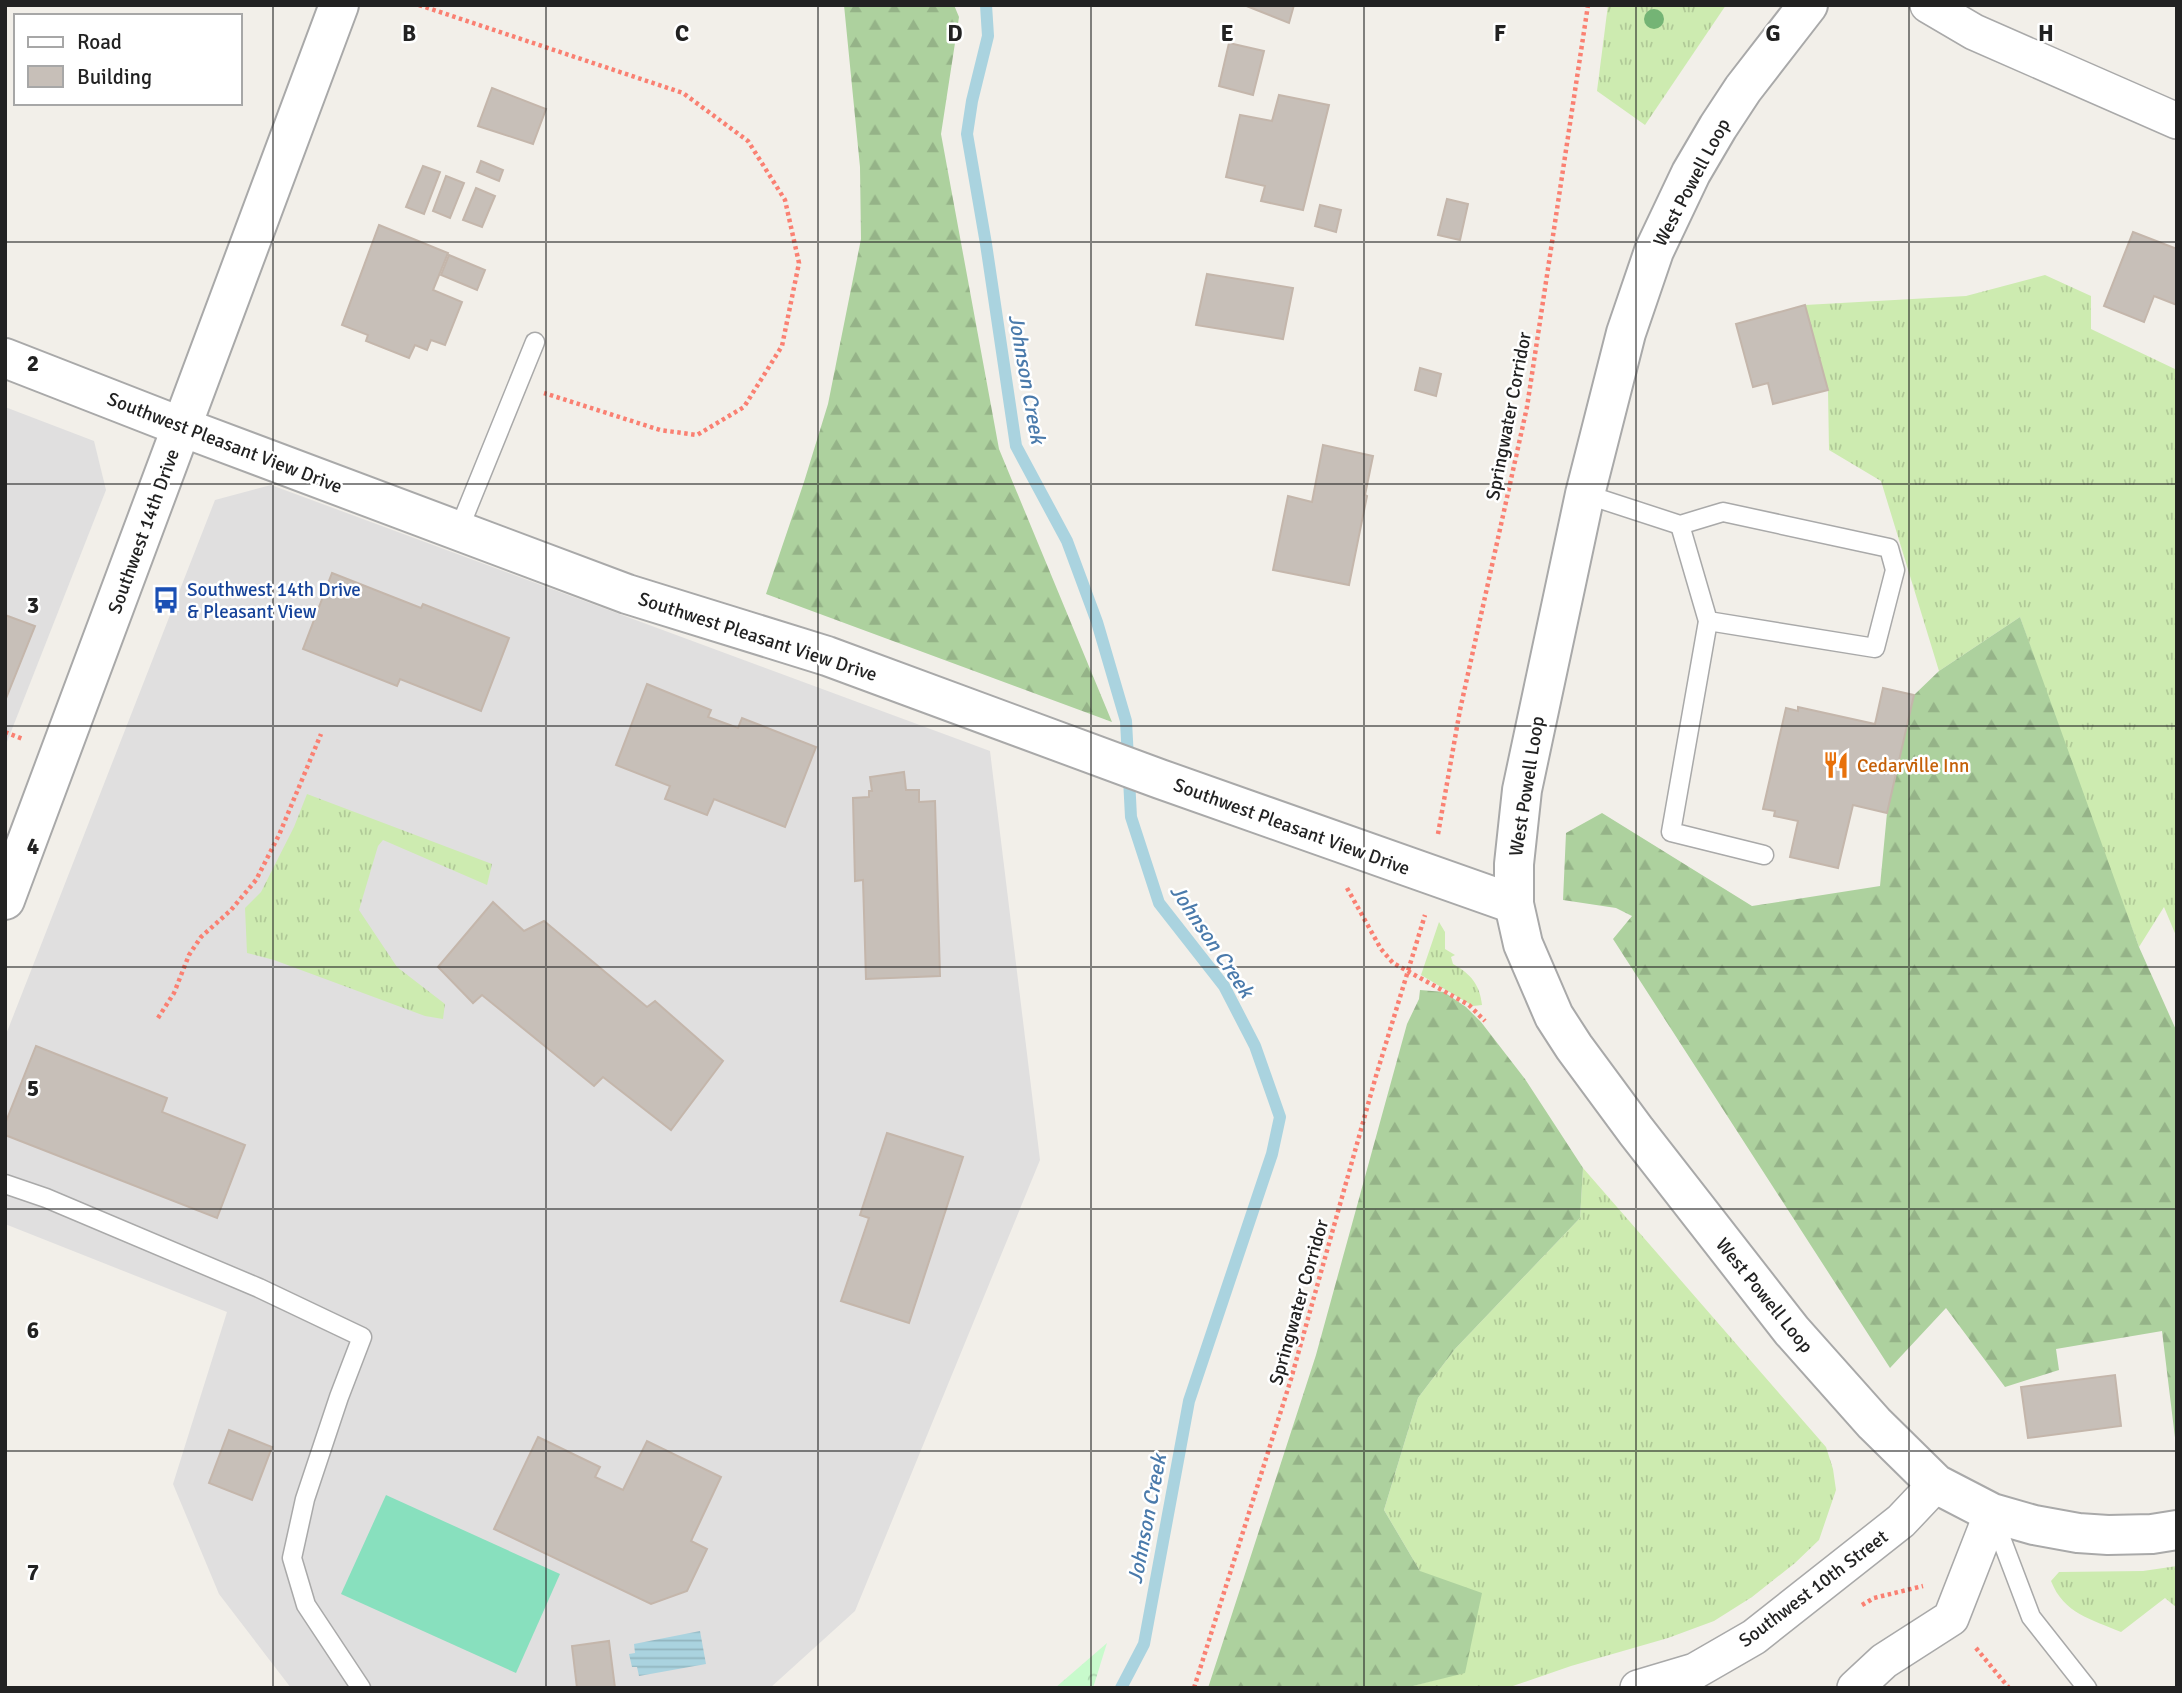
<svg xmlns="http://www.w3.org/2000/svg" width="2182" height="1693" font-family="Signika,sans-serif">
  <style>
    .residential { fill: #e0dfdf }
    .grass { fill: url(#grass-tufts) }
    .forest { fill: url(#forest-firs) }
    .park { fill: url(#park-crowns) }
    .pitch { fill: #88e0be }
    .water { fill: url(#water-rules) }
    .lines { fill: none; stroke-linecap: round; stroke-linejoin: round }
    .stream { stroke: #aad3df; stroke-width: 12 }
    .building { fill: #c7bfb8; stroke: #c4b6ab; stroke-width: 2 }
    .service-casing { stroke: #a9a9a9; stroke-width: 21 }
    .minor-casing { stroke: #a9a9a9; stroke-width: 38 }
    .tertiary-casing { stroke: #a9a9a9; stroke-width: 42 }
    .path { stroke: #fa8072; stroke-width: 4.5; stroke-dasharray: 3.5 3.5; stroke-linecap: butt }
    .service { stroke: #fff; stroke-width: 18 }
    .minor { stroke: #fff; stroke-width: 35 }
    .tertiary { stroke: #fff; stroke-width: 38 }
    .tree { fill: #74b475 }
    .grid { fill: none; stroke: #222; stroke-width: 2; stroke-opacity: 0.55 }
    .labels { text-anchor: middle; stroke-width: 5; stroke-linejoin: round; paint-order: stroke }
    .street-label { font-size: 19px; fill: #222; stroke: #fff }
    .transit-label { font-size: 19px; fill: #164399; stroke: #fff; text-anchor: start }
    .food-label { font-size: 19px; fill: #c56008; stroke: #fff; text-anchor: start }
    .water-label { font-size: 21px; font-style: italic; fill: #4a7aab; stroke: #fff }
    .grid-label { font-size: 23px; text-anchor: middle; font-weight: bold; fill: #222; stroke: #fff; stroke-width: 5; stroke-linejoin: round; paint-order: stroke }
  </style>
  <defs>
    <pattern id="grass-tufts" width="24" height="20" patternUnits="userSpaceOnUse" patternTransform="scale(1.75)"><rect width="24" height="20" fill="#cdebb0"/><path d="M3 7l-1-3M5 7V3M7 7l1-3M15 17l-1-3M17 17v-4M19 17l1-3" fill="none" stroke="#b0c997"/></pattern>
    <pattern id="forest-firs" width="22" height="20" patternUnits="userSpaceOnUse" patternTransform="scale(1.75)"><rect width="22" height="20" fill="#add19e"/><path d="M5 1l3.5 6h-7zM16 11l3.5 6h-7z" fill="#95b388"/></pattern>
    <pattern id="park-crowns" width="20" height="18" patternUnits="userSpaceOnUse" patternTransform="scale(1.75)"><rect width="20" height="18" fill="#c8facc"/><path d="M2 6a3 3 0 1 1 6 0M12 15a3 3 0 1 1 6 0" fill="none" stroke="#acd6af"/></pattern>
    <pattern id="water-rules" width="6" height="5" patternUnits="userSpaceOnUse" patternTransform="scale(1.75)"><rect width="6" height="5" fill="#aad3df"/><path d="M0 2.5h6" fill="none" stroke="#92b5bf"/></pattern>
  </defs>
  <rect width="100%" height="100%" fill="#f2efe9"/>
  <g class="residential">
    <path d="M 5,407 L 94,441 L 106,490 L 5,747 Z"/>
    <path d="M 271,485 L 990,751 L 1040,1160 L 855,1611 L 770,1688 L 291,1688 L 219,1594 L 173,1484 L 227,1312 L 5,1224 L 5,1037 L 215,500 Z"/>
  </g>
  <g class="grass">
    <path d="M 1608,5 L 1726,5 L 1645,125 L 1597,91 Z"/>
    <path d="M 2045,275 L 2091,296 L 2091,329 L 2177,370 L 2177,938 L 2164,907 L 2139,947 L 2077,782 L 2020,617 L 1939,671 L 1881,481 L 1829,450 L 1828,390 L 1805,305 L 1966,296 Z"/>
    <path d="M 307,794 L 492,864 L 487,885 L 383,840 L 378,846 L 359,910 L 397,967 L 445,1004 L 443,1019 L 425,1016 L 274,960 L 247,953 L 245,908 L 261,892 L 294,827 Z"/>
    <path d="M 1439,922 L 1445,932 L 1445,949 L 1455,955 L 1451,957 L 1453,964 C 1471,974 1480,985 1482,1005 L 1473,1006 L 1421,975 Z"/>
    <path d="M 1583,1168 L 1826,1447 L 1833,1469 L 1836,1490 L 1819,1540 L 1795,1563 L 1752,1597 L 1714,1621 L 1668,1638 L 1571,1666 L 1507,1688 L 1405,1688 L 1465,1672 L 1420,1571 L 1384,1510 L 1418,1398 L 1455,1349 L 1580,1218 Z"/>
    <path d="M 2177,1566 L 2177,1608 L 2165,1598 L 2121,1632 C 2091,1619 2064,1614 2051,1581 L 2059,1572 L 2143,1571 Z"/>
  </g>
  <g class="forest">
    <path d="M 844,5 L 954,5 L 959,17 L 941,134 L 999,449 L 1112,722 L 766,594 L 804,482 L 828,404 L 861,239 L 860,167 Z"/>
    <path d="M 2020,617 L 2139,947 L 2177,1032 L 2177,1454 L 2162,1331 L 2056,1349 L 2059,1370 L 2005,1387 L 1946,1308 L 1890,1368 L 1613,939 L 1632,916 L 1616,908 L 1563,900 L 1566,833 L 1602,813 L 1752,906 L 1880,886 L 1887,813 L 1914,695 L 1939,671 Z"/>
    <path d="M 1420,990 L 1444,992 L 1466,1007 L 1481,1022 L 1525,1079 L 1583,1168 L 1580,1218 L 1455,1349 L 1418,1398 L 1384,1510 L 1420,1571 L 1482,1593 L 1465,1673 L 1405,1688 L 1208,1688 L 1316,1355 L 1407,1024 L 1419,999 Z"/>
  </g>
  <path class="park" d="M 1107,1643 L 1093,1688 L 1055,1688 Z"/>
  <path class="pitch" d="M 386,1495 L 560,1574 L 516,1673 L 341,1594 Z"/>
  <path class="water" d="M 700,1631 L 706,1664 L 639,1676 L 637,1667 L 632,1667 L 629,1654 L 635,1653 L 634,1644 Z"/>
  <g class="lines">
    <path class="stream" d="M 986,5 L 988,36 L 972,101 L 967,134 L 986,244 L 1016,446 L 1067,541 L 1097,622 L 1126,721 L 1131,817 L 1159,903 L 1224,986 L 1255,1046 L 1280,1117 L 1272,1154 L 1189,1401 L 1144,1644 L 1121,1688"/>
  </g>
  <g class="building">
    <path d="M 1244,5 L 1294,5 L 1289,23 Z"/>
    <path d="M 1229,43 L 1264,51 L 1253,95 L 1219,86 Z"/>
    <path d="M 492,88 L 546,109 L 533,144 L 478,126 Z"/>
    <path d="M 1279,95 L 1329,105 L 1303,210 L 1261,201 L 1265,186 L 1226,177 L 1240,115 L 1272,121 Z"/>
    <path d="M 481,161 L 503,170 L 499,181 L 477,172 Z"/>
    <path d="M 423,166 L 440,172 L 424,214 L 406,207 Z"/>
    <path d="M 446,176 L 464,183 L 450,218 L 433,211 Z"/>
    <path d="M 476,188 L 495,196 L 482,227 L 463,220 Z"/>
    <path d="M 1447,199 L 1468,204 L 1460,240 L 1438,235 Z"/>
    <path d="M 1320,205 L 1341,210 L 1336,232 L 1315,226 Z"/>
    <path d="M 379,225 L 448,253 L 433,290 L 462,302 L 445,345 L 431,340 L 427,350 L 415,345 L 409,358 L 366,341 L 368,335 L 342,325 Z"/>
    <path d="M 2133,232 L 2177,249 L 2177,305 L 2154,296 L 2144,322 L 2104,306 Z"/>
    <path d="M 449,255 L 485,270 L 477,290 L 441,275 Z"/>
    <path d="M 1207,274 L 1293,288 L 1283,339 L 1196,325 Z"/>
    <path d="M 1805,305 L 1828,390 L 1773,404 L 1768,383 L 1753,387 L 1736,324 Z"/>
    <path d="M 1420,368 L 1441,374 L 1436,396 L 1415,390 Z"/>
    <path d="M 1323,445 L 1373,456 L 1365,495 L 1367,496 L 1349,585 L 1273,570 L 1288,496 L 1312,502 Z"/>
    <path d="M 332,573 L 421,608 L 423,604 L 509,638 L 481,711 L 400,679 L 397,686 L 303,649 Z"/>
    <path d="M 5,615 L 35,626 L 5,701 Z"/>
    <path d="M 647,684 L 711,710 L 708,717 L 738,728 L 742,718 L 816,747 L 785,827 L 714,799 L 707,815 L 665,799 L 670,786 L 616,765 Z"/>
    <path d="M 1883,688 L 1914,695 L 1887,813 L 1853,805 L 1838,868 L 1790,857 L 1798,821 L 1774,816 L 1775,811 L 1763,809 L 1786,708 L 1798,711 L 1798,707 L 1875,724 Z"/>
    <path d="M 904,772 L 906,790 L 919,790 L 919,802 L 935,801 L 940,976 L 866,979 L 863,880 L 855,881 L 853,798 L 869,797 L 869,791 L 872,791 L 870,777 Z"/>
    <path d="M 493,902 L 524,931 L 544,921 L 647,1007 L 655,1001 L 723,1061 L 671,1130 L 603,1077 L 594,1086 L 482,995 L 473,1003 L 438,967 Z"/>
    <path d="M 36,1046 L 167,1098 L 162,1112 L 245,1145 L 217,1218 L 5,1135 L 5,1124 Z"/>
    <path d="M 887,1133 L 963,1157 L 909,1323 L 841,1301 L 869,1218 L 860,1215 Z"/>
    <path d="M 2115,1375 L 2121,1426 L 2028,1438 L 2021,1387 Z"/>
    <path d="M 229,1430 L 272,1447 L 252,1500 L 209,1483 Z"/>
    <path d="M 538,1437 L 600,1467 L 595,1477 L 623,1490 L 647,1441 L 721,1477 L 691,1541 L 707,1549 L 687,1591 L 651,1604 L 494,1529 Z"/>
    <path d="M 609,1641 L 615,1688 L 577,1688 L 572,1646 Z"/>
  </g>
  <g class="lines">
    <defs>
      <g id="service">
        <path d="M 1585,494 L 1680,525 L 1723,512 L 1889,548 L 1895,570 L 1875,648 L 1708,621"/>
        <path d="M 1680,525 L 1708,621 L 1671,832 L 1764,855"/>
        <path d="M 459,529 L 535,342"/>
        <path d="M 5,1184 L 46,1198 L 259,1288 L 362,1337 L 339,1397 L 305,1499 L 292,1558 L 306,1605 L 361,1688"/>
        <path d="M 1993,1517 L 2031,1617 L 2087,1688"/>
      </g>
      <g id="minor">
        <path d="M 1928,5 L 1974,32 L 2177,121"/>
        <path d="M 1638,1688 L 1695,1671 L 1754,1637 L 1901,1521 L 1936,1484"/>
        <path d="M 1855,1688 L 1884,1661 L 1951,1618 L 1992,1513"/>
      </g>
      <g id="tertiary">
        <path d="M 1808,5 L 1743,89 L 1718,127 L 1691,173 L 1654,251 L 1626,333 L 1585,494 L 1522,790 L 1514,864 L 1514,904 L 1523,944 L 1554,1016 L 1574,1047 L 1636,1131 L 1792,1331 L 1874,1423 L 1936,1484 L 1992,1513 L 2034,1525 L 2078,1533 L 2108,1535 L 2152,1534 L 2177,1530"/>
        <path d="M 5,358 L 182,427 L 627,594 L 827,656 L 1160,779 L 1514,904"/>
        <path d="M 5,900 L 339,5"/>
      </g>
    </defs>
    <use href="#service" class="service-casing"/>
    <use href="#minor" class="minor-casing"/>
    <use href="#tertiary" class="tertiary-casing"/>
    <g class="path">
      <path d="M 419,5 L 683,93 L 748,141 L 785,200 L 799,263 L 782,346 L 744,407 L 697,435 L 660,430 L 544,393"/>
      <path d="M 5,732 L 23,739"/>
      <path d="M 1438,834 L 1460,710 L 1527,407 L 1588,5"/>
      <path d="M 1347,888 L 1381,949 L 1393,963 L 1469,1005 L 1485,1021"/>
      <path d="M 158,1018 L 174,993 L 189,955 L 201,937 L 231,910 L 256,880 L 279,835 L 321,734"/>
      <path d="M 1862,1605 L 1874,1598 L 1923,1586"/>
      <path d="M 1976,1648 L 2009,1688"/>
      <path d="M 1194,1688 L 1291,1379 L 1376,1076 L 1425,915"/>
    </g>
    <use href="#service" class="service"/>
    <use href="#minor" class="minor"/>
    <use href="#tertiary" class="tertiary"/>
  </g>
  <circle class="tree" cx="1654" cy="19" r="10"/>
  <path class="grid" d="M 273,5 L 273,1688M 546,5 L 546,1688M 818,5 L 818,1688M 1091,5 L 1091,1688M 1364,5 L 1364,1688M 1636,5 L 1636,1688M 1909,5 L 1909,1688M 5,242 L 2177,242M 5,484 L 2177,484M 5,726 L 2177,726M 5,967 L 2177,967M 5,1209 L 2177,1209M 5,1451 L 2177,1451"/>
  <defs>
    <symbol id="bus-bare" viewBox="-9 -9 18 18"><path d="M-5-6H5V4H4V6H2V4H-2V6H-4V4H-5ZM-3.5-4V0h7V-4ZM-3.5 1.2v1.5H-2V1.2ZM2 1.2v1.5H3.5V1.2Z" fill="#1a4fb4" stroke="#fff" stroke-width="2.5" paint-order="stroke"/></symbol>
    <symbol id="restaurant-bare" viewBox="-9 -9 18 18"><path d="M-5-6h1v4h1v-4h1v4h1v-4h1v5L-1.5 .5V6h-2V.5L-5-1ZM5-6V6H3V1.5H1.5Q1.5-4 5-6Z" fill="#e8710a" stroke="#fff" stroke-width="2.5" paint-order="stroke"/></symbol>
  </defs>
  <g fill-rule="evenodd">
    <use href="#bus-bare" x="147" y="581" width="38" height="38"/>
    <use href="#restaurant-bare" x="1817" y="746" width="38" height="38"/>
  </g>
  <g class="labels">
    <g class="street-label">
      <text transform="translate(1691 182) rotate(-62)" y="7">West Powell Loop</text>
      <text transform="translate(1508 416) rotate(-79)" y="7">Springwater Corridor</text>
      <text transform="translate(225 442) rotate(21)" y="7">Southwest Pleasant View Drive</text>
      <text transform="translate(143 531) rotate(-70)" y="7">Southwest 14th Drive</text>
      <text transform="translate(758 636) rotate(18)" y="7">Southwest Pleasant View Drive</text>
      <text transform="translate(1526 786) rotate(-81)" y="7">West Powell Loop</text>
      <text transform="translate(1292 826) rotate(20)" y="7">Southwest Pleasant View Drive</text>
      <text transform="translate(1765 1295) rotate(51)" y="7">West Powell Loop</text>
      <text transform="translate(1298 1302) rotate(-74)" y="7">Springwater Corridor</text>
      <text transform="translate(1813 1588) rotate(-37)" y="7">Southwest 10th Street</text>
    </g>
    <g class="transit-label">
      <text x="187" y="596">Southwest 14th Drive<tspan x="187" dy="22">&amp; Pleasant View</tspan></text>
    </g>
    <g class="food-label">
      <text x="1857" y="772">Cedarville Inn</text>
    </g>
    <g class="water-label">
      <text transform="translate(1027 379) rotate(80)" y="7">Johnson Creek</text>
      <text transform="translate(1212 941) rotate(56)" y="7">Johnson Creek</text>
      <text transform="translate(1147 1519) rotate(-79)" y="7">Johnson Creek</text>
    </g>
  </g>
  <g class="grid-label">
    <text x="409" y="41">B</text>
    <text x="682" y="41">C</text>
    <text x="955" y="41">D</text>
    <text x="1227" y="41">E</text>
    <text x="1500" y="41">F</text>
    <text x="1773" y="41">G</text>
    <text x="2046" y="41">H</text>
    <text x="33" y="371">2</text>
    <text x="33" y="613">3</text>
    <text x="33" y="854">4</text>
    <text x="33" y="1096">5</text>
    <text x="33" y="1338">6</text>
    <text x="33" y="1580">7</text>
  </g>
  <rect width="2182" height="1693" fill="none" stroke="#222222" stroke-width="14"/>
  <rect x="14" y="14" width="228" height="91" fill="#ffffff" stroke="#a7a7a7" stroke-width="2"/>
  <rect x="28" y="37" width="35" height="10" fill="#ffffff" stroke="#a7a7a7" stroke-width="2"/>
  <text x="77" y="49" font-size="21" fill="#222222">Road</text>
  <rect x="28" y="66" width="35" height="21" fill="#c7bfb8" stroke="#a7a7a7" stroke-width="2"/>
  <text x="77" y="84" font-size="21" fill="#222222">Building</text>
</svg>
